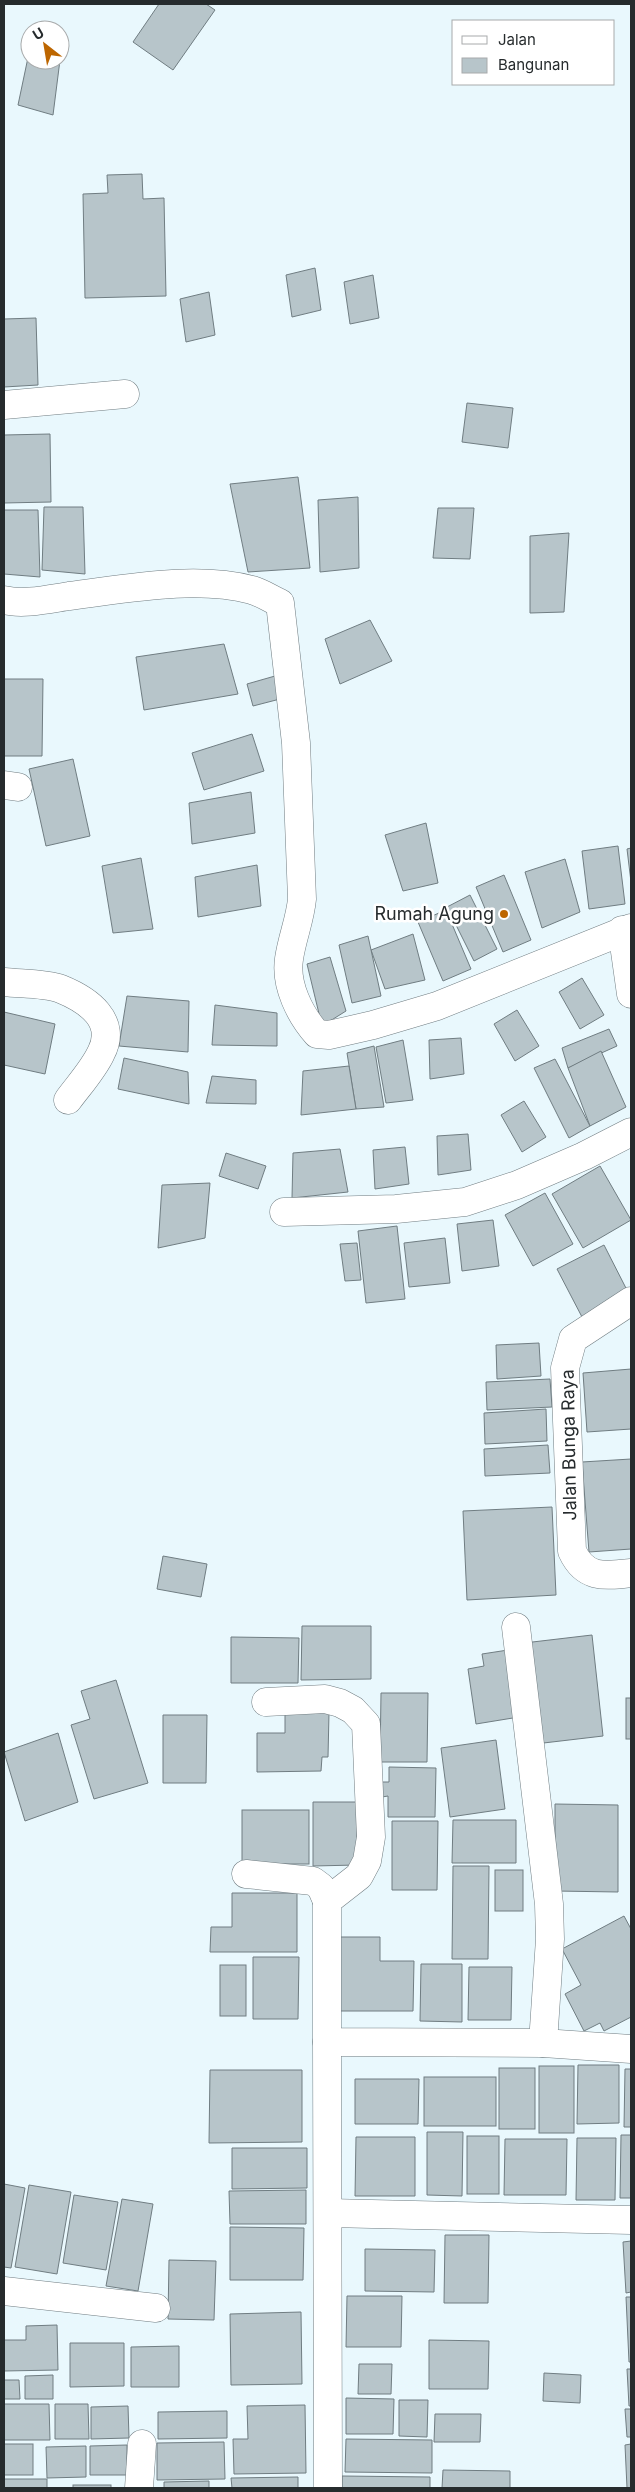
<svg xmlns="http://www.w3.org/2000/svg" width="635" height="2492" font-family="Inter,sans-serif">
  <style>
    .building { fill: #b7c5ca; stroke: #707d82 }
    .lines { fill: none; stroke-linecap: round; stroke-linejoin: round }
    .minor-casing { stroke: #717d82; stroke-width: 29 }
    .minor { stroke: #fff; stroke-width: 28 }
    .poi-dot { fill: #bd6600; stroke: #fff; stroke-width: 2 }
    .labels { text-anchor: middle; stroke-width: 5; stroke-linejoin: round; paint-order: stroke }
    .poi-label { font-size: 18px; fill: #262b2d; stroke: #fff; text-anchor: end }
    .street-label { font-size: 18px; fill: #262b2d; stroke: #fff }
  </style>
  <rect width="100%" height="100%" fill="#e9f8fd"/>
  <g class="building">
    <path d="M 159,4 L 206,4 L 215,10 L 173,70 L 133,42 Z"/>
    <path d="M 30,48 L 30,60 L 60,60 L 53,115 L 18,105 Z"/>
    <path d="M 142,174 L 143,199 L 164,198 L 166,296 L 85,298 L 83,194 L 108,193 L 107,175 Z"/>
    <path d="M 315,268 L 321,310 L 292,317 L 286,275 Z"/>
    <path d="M 373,275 L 379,318 L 350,324 L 344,282 Z"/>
    <path d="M 209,292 L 215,335 L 186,342 L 180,299 Z"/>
    <path d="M 36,318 L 38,385 L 4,387 L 4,319 Z"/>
    <path d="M 467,403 L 513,408 L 508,448 L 462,442 Z"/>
    <path d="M 50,434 L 51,502 L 4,503 L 4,435 Z"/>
    <path d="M 298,477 L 310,568 L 248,572 L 230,484 Z"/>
    <path d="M 358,497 L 359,568 L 320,572 L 318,500 Z"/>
    <path d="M 44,507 L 83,507 L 85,574 L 42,570 Z"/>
    <path d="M 438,508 L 474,508 L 470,559 L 433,558 Z"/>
    <path d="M 4,510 L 38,510 L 40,577 L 4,574 Z"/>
    <path d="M 569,533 L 564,612 L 530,613 L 530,536 Z"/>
    <path d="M 370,620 L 392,661 L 340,684 L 325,639 Z"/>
    <path d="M 224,644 L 238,694 L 144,710 L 136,657 Z"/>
    <path d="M 275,676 L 280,699 L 253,706 L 247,684 Z"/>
    <path d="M 4,679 L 43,679 L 42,756 L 4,756 Z"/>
    <path d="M 252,734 L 264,771 L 204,790 L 192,753 Z"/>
    <path d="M 73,759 L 90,836 L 46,846 L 29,769 Z"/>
    <path d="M 251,792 L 255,833 L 192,844 L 189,803 Z"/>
    <path d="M 426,823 L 438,883 L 403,891 L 385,835 Z"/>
    <path d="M 618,846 L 625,904 L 589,909 L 582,851 Z"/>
    <path d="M 631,848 L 631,882 L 627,849 Z"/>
    <path d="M 141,858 L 153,929 L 113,933 L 102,866 Z"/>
    <path d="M 565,859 L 580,912 L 542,928 L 525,872 Z"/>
    <path d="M 257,865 L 261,906 L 198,917 L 195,877 Z"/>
    <path d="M 504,875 L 531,940 L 503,952 L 476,887 Z"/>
    <path d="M 470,895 L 497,949 L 474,961 L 447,907 Z"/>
    <path d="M 446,910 L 471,969 L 443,981 L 418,922 Z"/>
    <path d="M 413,934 L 425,980 L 385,989 L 371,950 Z"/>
    <path d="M 368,936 L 381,996 L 352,1003 L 339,945 Z"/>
    <path d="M 330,957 L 346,1011 L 322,1026 L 307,964 Z"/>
    <path d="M 582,978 L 604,1015 L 580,1029 L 559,992 Z"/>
    <path d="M 127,996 L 189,1001 L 188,1052 L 119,1046 Z"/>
    <path d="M 215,1005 L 277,1013 L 277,1046 L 212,1045 Z"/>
    <path d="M 517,1010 L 539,1046 L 515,1061 L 494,1024 Z"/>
    <path d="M 4,1012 L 55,1024 L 45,1074 L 4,1065 Z"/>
    <path d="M 609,1029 L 617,1046 L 568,1068 L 562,1048 Z"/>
    <path d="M 461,1038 L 464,1074 L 430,1079 L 429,1040 Z"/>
    <path d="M 403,1040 L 413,1100 L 386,1103 L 376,1047 Z"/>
    <path d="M 374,1046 L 384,1107 L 356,1109 L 347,1053 Z"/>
    <path d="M 601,1051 L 626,1107 L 590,1126 L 568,1068 Z"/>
    <path d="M 124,1058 L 188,1072 L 189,1104 L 118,1089 Z"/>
    <path d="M 555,1059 L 590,1126 L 569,1138 L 534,1068 Z"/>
    <path d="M 349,1066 L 356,1109 L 301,1115 L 303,1071 Z"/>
    <path d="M 212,1076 L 256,1080 L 256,1104 L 206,1103 Z"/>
    <path d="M 524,1101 L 546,1137 L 522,1152 L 501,1115 Z"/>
    <path d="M 468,1134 L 471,1170 L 438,1175 L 437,1136 Z"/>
    <path d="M 405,1147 L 409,1184 L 375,1189 L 373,1150 Z"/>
    <path d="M 340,1149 L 348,1192 L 292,1198 L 293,1153 Z"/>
    <path d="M 226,1153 L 266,1166 L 258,1189 L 219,1176 Z"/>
    <path d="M 600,1166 L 631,1220 L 583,1248 L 552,1194 Z"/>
    <path d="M 210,1183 L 205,1238 L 158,1248 L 162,1185 Z"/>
    <path d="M 545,1193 L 573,1244 L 533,1266 L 505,1215 Z"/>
    <path d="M 493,1220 L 499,1266 L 462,1271 L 457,1224 Z"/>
    <path d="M 397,1226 L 405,1299 L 366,1303 L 358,1231 Z"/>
    <path d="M 445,1238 L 450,1283 L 409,1287 L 404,1243 Z"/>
    <path d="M 357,1243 L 361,1280 L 345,1281 L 340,1244 Z"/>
    <path d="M 604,1245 L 629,1294 L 582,1317 L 557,1269 Z"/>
    <path d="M 539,1343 L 541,1376 L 497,1379 L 496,1345 Z"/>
    <path d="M 631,1369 L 631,1429 L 587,1432 L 583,1373 Z"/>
    <path d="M 550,1379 L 552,1407 L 487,1410 L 486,1382 Z"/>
    <path d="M 546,1409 L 547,1441 L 485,1444 L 484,1413 Z"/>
    <path d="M 548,1445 L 550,1473 L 485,1476 L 484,1449 Z"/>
    <path d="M 631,1459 L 631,1549 L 589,1552 L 582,1462 Z"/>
    <path d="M 552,1507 L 556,1595 L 467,1600 L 463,1511 Z"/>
    <path d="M 163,1556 L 207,1564 L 201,1597 L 157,1589 Z"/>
    <path d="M 302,1626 L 371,1626 L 371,1679 L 301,1680 Z"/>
    <path d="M 592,1635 L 603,1736 L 535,1744 L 524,1643 Z"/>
    <path d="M 231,1637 L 299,1638 L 298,1683 L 231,1683 Z"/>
    <path d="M 508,1650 L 519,1717 L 476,1724 L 468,1669 L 484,1666 L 482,1654 Z"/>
    <path d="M 116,1680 L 148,1783 L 94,1799 L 71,1725 L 90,1719 L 81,1691 Z"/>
    <path d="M 381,1693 L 428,1693 L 427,1762 L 380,1762 Z"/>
    <rect x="626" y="1698" width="5" height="41"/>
    <path d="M 285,1713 L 329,1713 L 328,1757 L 322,1757 L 321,1771 L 257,1772 L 257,1733 L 285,1733 Z"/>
    <path d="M 163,1715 L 207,1715 L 206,1783 L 163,1783 Z"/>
    <path d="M 58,1733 L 78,1802 L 25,1821 L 4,1752 Z"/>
    <path d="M 496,1740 L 505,1809 L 450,1817 L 441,1748 Z"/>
    <path d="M 389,1767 L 436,1768 L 435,1817 L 388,1817 L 388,1796 L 382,1797 L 382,1782 L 389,1782 Z"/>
    <path d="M 313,1802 L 357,1802 L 357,1865 L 313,1866 Z"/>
    <path d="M 555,1804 L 618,1805 L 618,1892 L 555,1891 Z"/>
    <rect x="242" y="1810" width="67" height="54"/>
    <path d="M 453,1820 L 516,1820 L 516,1863 L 452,1863 Z"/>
    <path d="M 392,1821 L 438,1821 L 437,1890 L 392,1890 Z"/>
    <path d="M 453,1866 L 489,1866 L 488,1959 L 452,1959 Z"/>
    <rect x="495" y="1870" width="28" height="41"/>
    <path d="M 232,1893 L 297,1893 L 297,1952 L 210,1952 L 211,1927 L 232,1927 Z"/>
    <path d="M 624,1916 L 631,1929 L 631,2017 L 604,2031 L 600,2023 L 584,2031 L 565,1994 L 581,1985 L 562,1949 Z"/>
    <path d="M 337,1937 L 380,1937 L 380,1961 L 414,1961 L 413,2011 L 337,2011 Z"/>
    <path d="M 253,1957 L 299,1957 L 298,2019 L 253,2019 Z"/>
    <path d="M 421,1964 L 462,1964 L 462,2022 L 420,2021 Z"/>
    <rect x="220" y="1965" width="26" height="51"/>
    <path d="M 469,1967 L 512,1967 L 511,2020 L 468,2020 Z"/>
    <path d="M 578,2065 L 619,2065 L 619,2123 L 577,2124 Z"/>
    <rect x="539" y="2066" width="35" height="67"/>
    <rect x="499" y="2068" width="36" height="61"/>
    <path d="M 625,2069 L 631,2069 L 631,2127 L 624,2127 Z"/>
    <path d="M 210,2070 L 302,2070 L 302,2142 L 209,2143 Z"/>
    <rect x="424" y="2077" width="72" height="49"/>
    <path d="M 355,2079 L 419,2079 L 418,2124 L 355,2124 Z"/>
    <path d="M 427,2132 L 463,2132 L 462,2196 L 427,2195 Z"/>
    <path d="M 621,2135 L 631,2135 L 631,2198 L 620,2198 Z"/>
    <rect x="467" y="2136" width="32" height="58"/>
    <path d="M 356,2137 L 415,2137 L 415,2196 L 355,2196 Z"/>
    <path d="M 577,2138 L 616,2138 L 615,2200 L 576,2200 Z"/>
    <path d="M 505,2139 L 567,2139 L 566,2195 L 504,2195 Z"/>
    <path d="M 232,2148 L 307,2148 L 307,2188 L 232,2189 Z"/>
    <path d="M 4,2184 L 25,2188 L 11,2268 L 4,2267 Z"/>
    <path d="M 29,2185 L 71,2192 L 57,2274 L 15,2267 Z"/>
    <path d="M 306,2190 L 306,2224 L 230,2224 L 229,2191 Z"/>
    <path d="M 74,2195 L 118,2202 L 106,2270 L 63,2263 Z"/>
    <path d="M 122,2199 L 153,2204 L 138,2291 L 106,2286 Z"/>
    <path d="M 230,2227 L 304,2228 L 303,2280 L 230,2280 Z"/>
    <path d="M 445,2235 L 489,2235 L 488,2303 L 444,2303 Z"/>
    <path d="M 631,2241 L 631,2292 L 626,2293 L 623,2242 Z"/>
    <path d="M 365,2249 L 435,2250 L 434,2292 L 365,2291 Z"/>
    <path d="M 169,2260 L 216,2261 L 214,2320 L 168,2319 Z"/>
    <path d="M 347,2296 L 402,2296 L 401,2347 L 346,2347 Z"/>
    <path d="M 626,2297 L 631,2297 L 631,2362 L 629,2362 Z"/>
    <path d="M 301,2312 L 302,2384 L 231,2385 L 230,2314 Z"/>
    <path d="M 57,2325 L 58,2370 L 4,2371 L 4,2340 L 26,2340 L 26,2326 Z"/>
    <path d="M 429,2340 L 489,2341 L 488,2389 L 429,2389 Z"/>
    <path d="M 70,2343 L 124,2343 L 124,2386 L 70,2387 Z"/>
    <path d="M 179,2346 L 179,2387 L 131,2387 L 131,2347 Z"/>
    <path d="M 359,2364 L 392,2364 L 391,2394 L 358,2394 Z"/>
    <path d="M 627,2369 L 631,2369 L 631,2406 L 629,2406 Z"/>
    <path d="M 544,2373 L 581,2375 L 580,2403 L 543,2401 Z"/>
    <path d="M 53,2375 L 53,2399 L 25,2399 L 25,2376 Z"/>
    <path d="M 4,2380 L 19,2380 L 20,2399 L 4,2399 Z"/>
    <path d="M 346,2398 L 394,2399 L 393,2434 L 346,2434 Z"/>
    <path d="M 399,2400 L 428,2400 L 427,2437 L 399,2436 Z"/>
    <path d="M 4,2404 L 49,2404 L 50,2440 L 4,2440 Z"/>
    <path d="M 55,2404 L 88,2404 L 89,2439 L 55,2439 Z"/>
    <path d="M 305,2405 L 306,2473 L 234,2474 L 233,2439 L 248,2439 L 247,2406 Z"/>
    <path d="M 128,2406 L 129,2438 L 91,2439 L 91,2407 Z"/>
    <path d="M 625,2409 L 631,2409 L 631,2437 L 627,2437 Z"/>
    <path d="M 227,2411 L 227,2438 L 158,2439 L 158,2412 Z"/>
    <path d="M 435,2414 L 481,2414 L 480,2442 L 434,2442 Z"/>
    <path d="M 346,2439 L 432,2440 L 432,2473 L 345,2472 Z"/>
    <path d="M 224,2442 L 225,2479 L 157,2480 L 157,2443 Z"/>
    <rect x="4" y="2444" width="29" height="31"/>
    <path d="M 631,2444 L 631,2488 L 627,2488 L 625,2445 Z"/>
    <path d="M 127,2445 L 127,2475 L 90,2475 L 90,2446 Z"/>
    <path d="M 86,2446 L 86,2477 L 47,2478 L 46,2447 Z"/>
    <path d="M 443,2470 L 510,2471 L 510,2488 L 442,2488 Z"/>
    <path d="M 342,2476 L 430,2477 L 430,2488 L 342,2488 Z"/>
    <path d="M 298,2477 L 298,2488 L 232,2488 L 231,2478 Z"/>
    <rect x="4" y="2479" width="43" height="9"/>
    <path d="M 209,2481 L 209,2488 L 164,2488 L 164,2482 Z"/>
    <rect x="73" y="2485" width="38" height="3"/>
  </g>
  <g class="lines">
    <defs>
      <g id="minor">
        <path d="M 4,405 L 125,394"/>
        <path d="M 4,600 C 23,605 49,599 69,596 C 126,589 195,575 252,590 C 262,593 271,599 280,603 L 296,743 L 302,899 C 300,920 292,938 289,959 C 285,985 300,1015 317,1034 L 329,1035 L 373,1025 L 437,1006 L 631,928"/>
        <path d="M 4,785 L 18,787"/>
        <path d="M 622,930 L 631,994"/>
        <path d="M 4,982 C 21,984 44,983 61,989 C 88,1000 118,1021 101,1053 C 93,1070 79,1085 68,1100"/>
        <path d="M 284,1212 L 396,1209 L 465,1202 L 517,1185 L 584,1156 L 631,1132"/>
        <path d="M 631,1301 L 573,1339 L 565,1368 L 572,1551 C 585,1579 604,1576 631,1573"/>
        <path d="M 516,1627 L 549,1904 L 550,1939 L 543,2043"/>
        <path d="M 266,1702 L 325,1699 L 340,1703 L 353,1710 L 366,1724 L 371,1837 L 367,1861 L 359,1876 L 327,1901 L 327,2042 L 543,2043 L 631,2049"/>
        <path d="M 246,1874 L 313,1881 L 321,1887 L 327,1901"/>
        <path d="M 327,2042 L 328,2488"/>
        <path d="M 329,2213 L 631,2220"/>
        <path d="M 4,2291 L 156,2308"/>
        <path d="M 139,2488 L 142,2444"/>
      </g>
    </defs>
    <use href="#minor" class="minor-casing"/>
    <use href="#minor" class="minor"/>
  </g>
  <circle class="poi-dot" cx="504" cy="914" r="5"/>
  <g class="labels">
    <g class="poi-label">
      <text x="494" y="920">Rumah Agung</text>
    </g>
    <g class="street-label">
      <text transform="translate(569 1445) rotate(-91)" y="6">Jalan Bunga Raya</text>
    </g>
  </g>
  <rect width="635" height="2492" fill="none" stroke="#262b2d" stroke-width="10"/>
  <rect x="452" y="20" width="162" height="65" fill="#ffffff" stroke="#a8aaab"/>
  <rect x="462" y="36" width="25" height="8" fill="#ffffff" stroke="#a8aaab"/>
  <text x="498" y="45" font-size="15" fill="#262b2d">Jalan</text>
  <rect x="462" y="58" width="25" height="15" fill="#b7c5ca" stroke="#a8aaab"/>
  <text x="498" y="70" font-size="15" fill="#262b2d">Bangunan</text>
  <g transform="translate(45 45) rotate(329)"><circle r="24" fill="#ffffff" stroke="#a8aaab"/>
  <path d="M0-4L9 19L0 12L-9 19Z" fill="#bd6600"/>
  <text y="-8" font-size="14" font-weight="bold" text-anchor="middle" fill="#262b2d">U</text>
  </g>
</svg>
